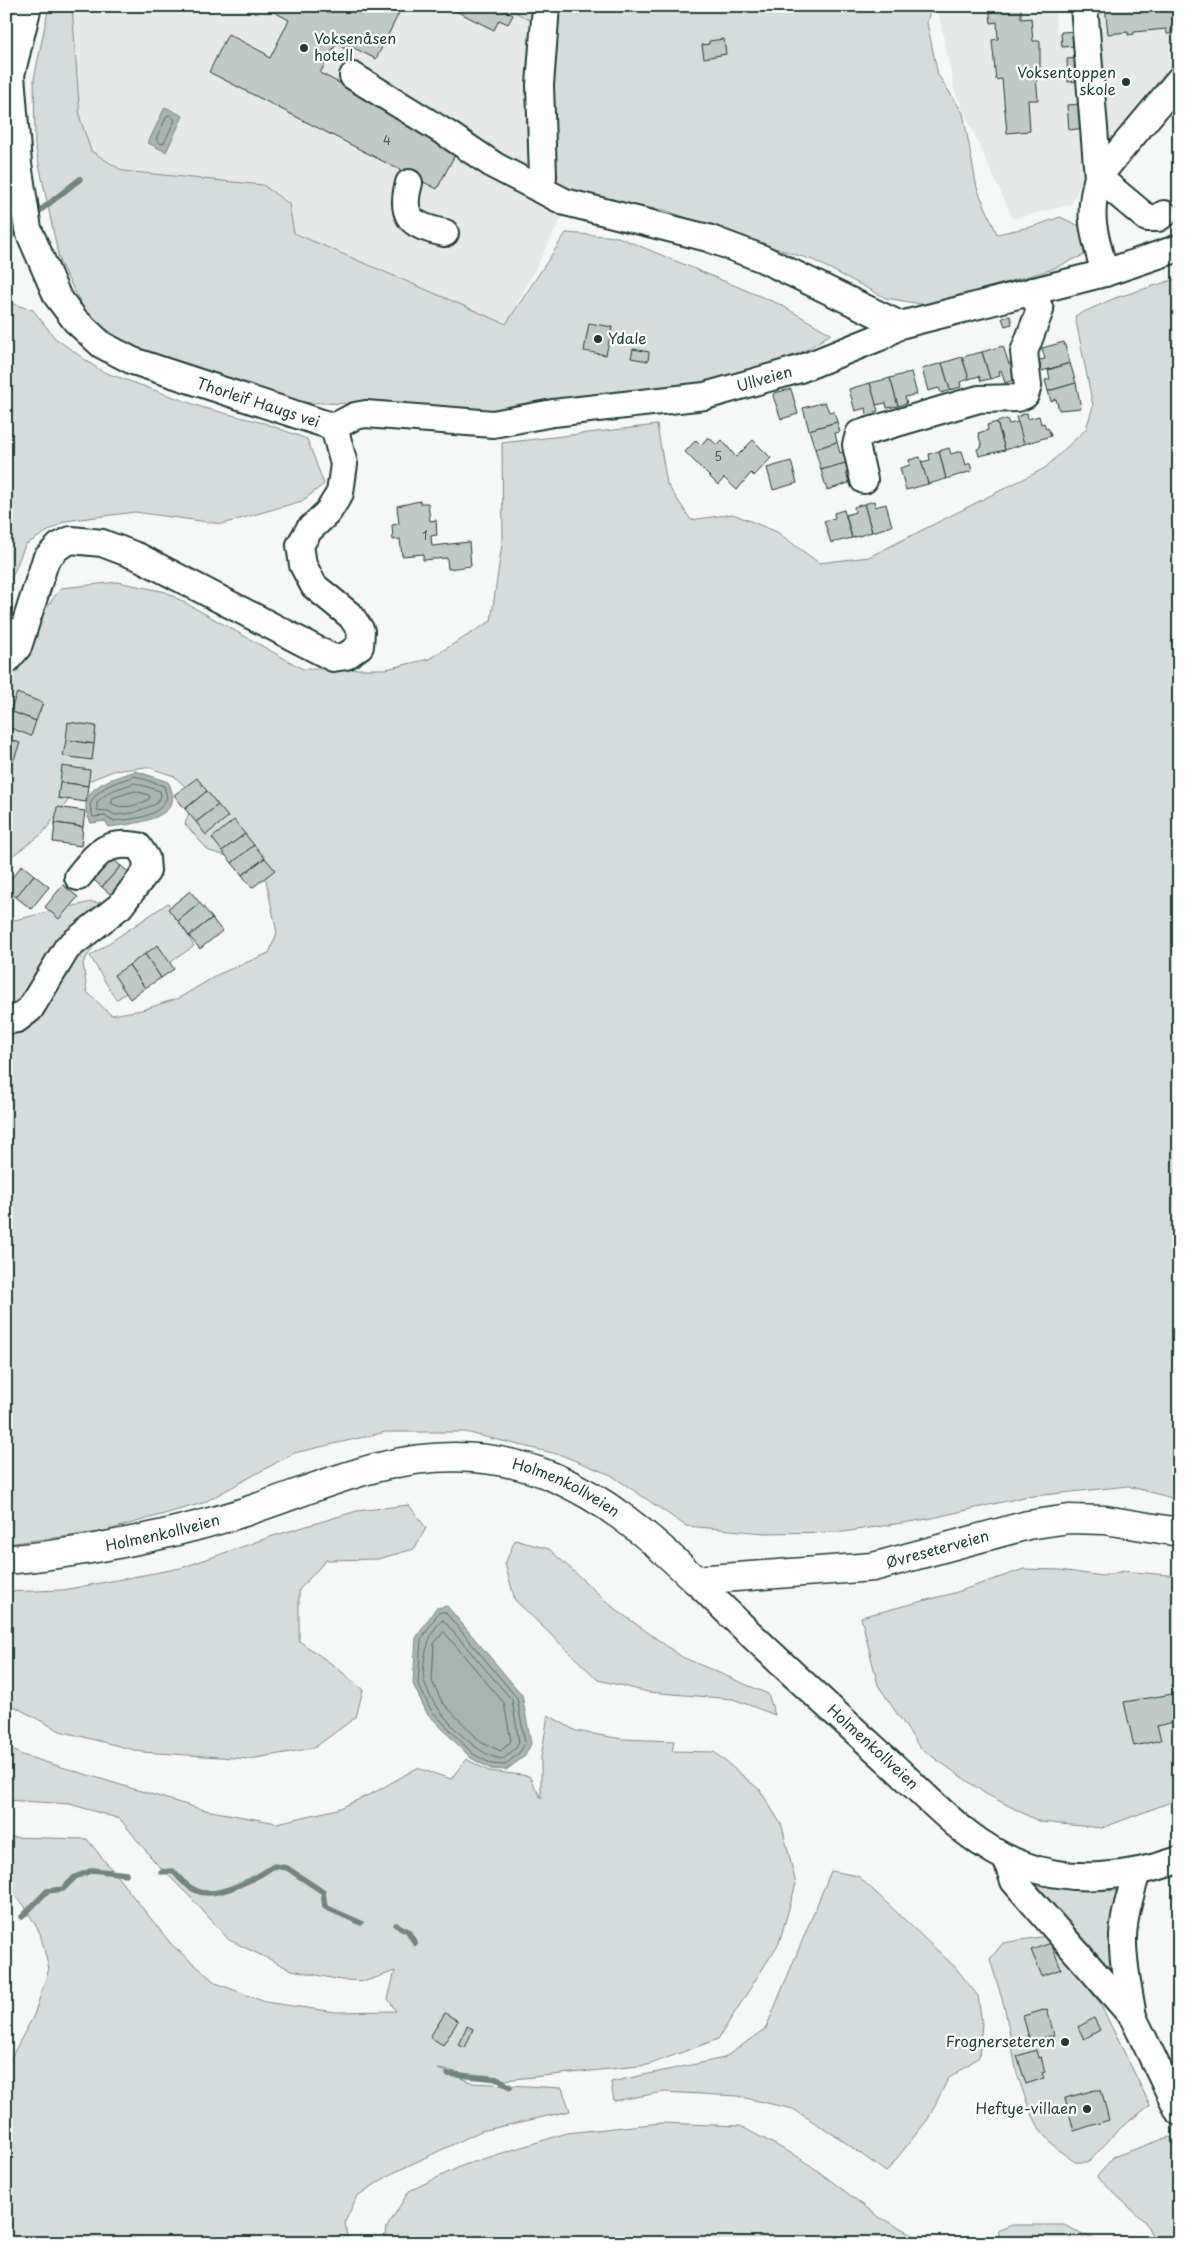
<svg xmlns="http://www.w3.org/2000/svg" width="1185" height="2249" font-family="'Playpen Sans',sans-serif">
  <style>
    .built { fill: #e6e9e8 }
    .green { fill: #d6dcdb; stroke: #7a8c88 }
    .water { fill: #aab5b1; stroke: #72857f }
    .lines { fill: none; stroke-linecap: round; stroke-linejoin: round }
    .shore { stroke: #576d66; stroke-width: 1 }
    .stream { stroke: #72857f; stroke-width: 5.5 }
    .building { fill: #c0c9c6; stroke: #1f3d34 }
    .minor-casing { stroke: #1f3d34; stroke-width: 30 }
    .major-casing { stroke: #1f3d34; stroke-width: 31 }
    .minor { stroke: #fff; stroke-width: 26 }
    .major { stroke: #fff; stroke-width: 28 }
    .poi-dot { fill: #1f3d34; stroke: #fff; stroke-width: 2 }
    .labels { text-anchor: middle; stroke-width: 4.5; stroke-linejoin: round; paint-order: stroke }
    .number-label { font-size: 12px; fill: #476058 }
    .poi-label { font-size: 15px; fill: #1f3d34; stroke: #fff; text-anchor: end }
    .street-label { font-size: 15px; fill: #1f3d34; stroke: #fff }
  </style>
  <rect width="100%" height="100%" fill="#f6f7f7"/>
  <filter id="ink" filterUnits="userSpaceOnUse"><feTurbulence type="fractalNoise" baseFrequency=".02" numOctaves="2"/><feDisplacementMap in="SourceGraphic" scale="10" xChannelSelector="R" yChannelSelector="G"/><feConvolveMatrix kernelMatrix="1 2 1 2 8 2 1 2 1" color-interpolation-filters="sRGB"/></filter>
  <g filter="url(#ink)">
    <g class="built">
      <path d="M 72,6 L 504,6 L 552,32 L 571,199 L 507,324 L 294,233 L 289,204 L 263,185 L 123,171 L 91,151 L 80,118 Z"/>
      <path d="M 937,6 L 1054,6 L 1057,33 L 1076,31 L 1088,165 L 1072,204 L 1013,219 L 955,92 Z"/>
      <path d="M 1076,6 L 1179,6 L 1179,69 L 1091,164 Z"/>
    </g>
    <g class="green">
      <path d="M 49,6 L 72,6 L 80,118 L 91,151 L 123,171 L 263,185 L 289,204 L 294,233 L 506,324 L 566,233 L 618,237 L 779,304 L 831,334 L 801,353 L 694,388 L 486,417 L 418,406 L 292,402 L 148,357 L 88,317 L 60,263 L 35,145 L 34,79 Z"/>
      <path d="M 504,6 L 931,6 L 927,23 L 938,75 L 963,113 L 977,188 L 997,234 L 1035,226 L 1060,217 L 1084,228 L 1084,255 L 1050,270 L 927,305 L 886,298 L 813,260 L 736,236 L 665,210 L 571,199 L 550,182 L 552,32 Z"/>
      <path d="M 1179,278 L 1179,1500 L 1128,1486 L 1024,1497 L 928,1519 L 843,1532 L 764,1533 L 686,1526 L 611,1475 L 561,1455 L 465,1432 L 386,1432 L 294,1453 L 203,1503 L 101,1532 L 6,1544 L 6,922 L 91,902 L 108,904 L 99,938 L 83,963 L 87,992 L 111,1015 L 142,1010 L 179,998 L 219,974 L 269,953 L 277,933 L 266,880 L 248,862 L 209,851 L 185,824 L 195,796 L 174,776 L 147,767 L 113,771 L 81,784 L 42,834 L 12,856 L 6,864 L 6,676 L 22,653 L 35,623 L 61,588 L 118,582 L 166,592 L 303,669 L 386,669 L 429,659 L 491,621 L 503,537 L 502,443 L 657,425 L 667,484 L 691,520 L 733,514 L 777,532 L 819,563 L 869,557 L 1045,468 L 1086,429 L 1093,406 L 1075,316 L 1115,298 Z"/>
      <path d="M 6,302 L 33,310 L 55,338 L 101,371 L 204,408 L 264,423 L 307,439 L 324,484 L 302,501 L 222,524 L 135,512 L 65,521 L 25,545 L 6,592 Z"/>
      <path d="M 168,903 L 194,946 L 116,1000 L 90,956 Z"/>
      <path d="M 409,1505 L 426,1528 L 414,1549 L 378,1559 L 326,1560 L 299,1590 L 299,1641 L 336,1667 L 363,1690 L 356,1717 L 314,1748 L 250,1759 L 142,1752 L 60,1731 L 6,1702 L 6,1592 L 63,1590 L 181,1568 L 273,1536 L 357,1511 Z"/>
      <path d="M 515,1540 L 549,1549 L 615,1609 L 682,1657 L 768,1694 L 775,1715 L 733,1699 L 648,1692 L 598,1680 L 515,1600 L 505,1564 Z"/>
      <path d="M 1024,1569 L 1060,1570 L 1102,1576 L 1124,1571 L 1179,1576 L 1179,1799 L 1102,1828 L 1040,1822 L 986,1794 L 920,1748 L 878,1685 L 861,1617 L 954,1593 Z"/>
      <path d="M 548,1715 L 576,1731 L 622,1739 L 674,1741 L 672,1751 L 714,1752 L 760,1790 L 782,1826 L 796,1884 L 779,1943 L 718,2039 L 648,2065 L 504,2080 L 438,2069 L 473,2083 L 562,2088 L 570,2111 L 481,2131 L 391,2174 L 357,2196 L 345,2222 L 348,2243 L 6,2243 L 6,2067 L 34,2015 L 49,1969 L 40,1933 L 24,1905 L 6,1889 L 6,1837 L 87,1839 L 172,1945 L 216,1983 L 265,2002 L 335,2012 L 396,2011 L 388,1999 L 395,1971 L 366,1981 L 341,1980 L 292,1970 L 229,1940 L 195,1902 L 155,1862 L 120,1819 L 70,1804 L 6,1800 L 6,1746 L 22,1755 L 200,1809 L 277,1823 L 338,1809 L 377,1791 L 417,1768 L 451,1779 L 466,1759 L 489,1771 L 529,1776 L 541,1798 L 541,1758 Z"/>
      <path d="M 831,1871 L 858,1876 L 955,1967 L 978,1996 L 982,2023 L 979,2057 L 948,2079 L 928,2119 L 886,2172 L 839,2138 L 793,2109 L 737,2096 L 664,2092 L 614,2101 L 611,2082 L 724,2058 L 766,2028 Z"/>
      <path d="M 1028,1881 L 1068,1889 L 1121,1891 L 1123,1985 L 1026,1882 Z"/>
      <path d="M 1047,1936 L 1100,2003 L 1150,2105 L 1118,2130 L 1089,2162 L 1075,2162 L 1057,2149 L 1039,2128 L 1029,2108 L 1017,2074 L 1005,2009 L 990,1959 L 1003,1943 Z"/>
      <path d="M 661,2123 L 740,2126 L 802,2159 L 879,2217 L 929,2243 L 385,2243 L 387,2227 L 409,2191 L 464,2165 L 567,2133 Z"/>
      <path d="M 1169,2137 L 1179,2143 L 1179,2243 L 1156,2243 L 1145,2222 L 1097,2177 L 1113,2157 Z"/>
      <path d="M 1012,2225 L 1064,2225 L 1102,2243 L 1002,2243 L 997,2231 Z"/>
    </g>
    <g class="water">
      <path d="M 165,107 L 183,116 L 166,152 L 148,143 Z"/>
      <path d="M 136,771 L 168,782 C 189,819 133,824 109,827 L 105,821 L 91,823 C 72,789 110,779 136,771 Z"/>
      <path d="M 447,1606 L 522,1695 L 531,1744 L 525,1756 L 506,1770 L 491,1769 L 471,1758 L 427,1713 L 413,1684 L 416,1638 L 436,1608 Z"/>
    </g>
    <g class="lines">
      <g class="shore">
        <path d="M 170,115 L 175,120 L 164,143 L 161,144 L 156,139 L 167,116 Z"/>
        <path d="M 135,776 L 164,786 L 167,797 C 158,819 133,819 112,821 L 105,816 L 93,817 L 90,805 C 97,786 118,782 135,776 Z"/>
        <path d="M 135,783 L 160,791 L 161,796 L 156,804 L 133,813 L 115,815 L 108,811 L 97,810 L 97,802 L 109,792 Z"/>
        <path d="M 135,791 L 149,795 L 150,798 C 140,806 121,810 111,803 L 113,798 Z"/>
        <path d="M 445,1612 L 517,1698 L 525,1743 L 520,1752 L 505,1765 L 492,1764 L 473,1754 L 431,1710 L 418,1684 L 421,1640 L 438,1613 Z"/>
        <path d="M 443,1620 L 512,1700 L 519,1742 L 516,1748 L 503,1759 C 476,1758 432,1708 425,1684 C 420,1667 428,1629 443,1620 Z"/>
        <path d="M 444,1632 L 504,1703 L 511,1741 L 501,1751 L 482,1743 L 442,1702 L 432,1681 L 434,1644 Z"/>
      </g>
      <g class="stream">
        <path d="M 37,213 L 80,179"/>
        <path d="M 6,243 L 19,228"/>
        <path d="M 161,1872 L 173,1871 C 180,1879 187,1887 197,1891 C 217,1900 258,1877 274,1866 L 287,1868 L 323,1892 L 325,1907 L 361,1923"/>
        <path d="M 22,1917 L 47,1891 L 63,1889 L 75,1877 L 93,1870 L 126,1874"/>
        <path d="M 396,1925 L 408,1931 L 415,1943"/>
        <path d="M 448,2074 L 499,2079 L 510,2087"/>
      </g>
    </g>
    <g class="building">
      <path d="M 263,6 L 402,7 L 376,59 L 348,45 L 345,49 L 336,44 L 320,73 L 375,101 L 373,105 L 458,149 L 437,189 L 209,72 L 228,34 L 266,54 L 266,56 L 270,58 L 289,20 Z"/>
      <path d="M 446,6 L 497,6 L 513,15 L 508,24 L 499,20 L 494,30 Z"/>
      <path d="M 989,6 L 1021,6 L 1021,19 L 1031,18 L 1033,41 L 1040,41 L 1040,75 L 1036,76 L 1038,100 L 1028,100 L 1030,131 L 1007,133 L 1002,79 L 996,80 L 992,40 L 998,39 L 997,22 L 991,23 Z"/>
      <path d="M 1105,6 L 1179,6 L 1179,29 L 1171,30 L 1171,34 L 1167,34 L 1166,29 L 1134,32 L 1134,34 L 1128,35 L 1128,32 L 1108,34 Z"/>
      <path d="M 1076,31 L 1077,46 L 1062,47 L 1061,32 Z"/>
      <path d="M 724,39 L 726,54 L 704,58 L 702,45 L 709,44 L 709,41 Z"/>
      <path d="M 1079,58 L 1081,81 L 1068,82 L 1067,59 Z"/>
      <path d="M 1083,104 L 1085,128 L 1069,130 L 1067,105 Z"/>
      <path d="M 1010,316 L 1012,324 L 1005,326 L 1002,318 Z"/>
      <path d="M 589,323 L 612,327 L 606,355 L 584,351 Z"/>
      <path d="M 1064,342 L 1070,363 L 1042,371 L 1039,360 L 1045,359 L 1042,348 Z"/>
      <path d="M 1003,346 L 1009,364 L 1015,362 L 1020,378 L 1005,383 L 1001,370 L 999,371 L 1000,376 L 990,379 L 982,352 Z"/>
      <path d="M 633,349 L 649,352 L 648,361 L 631,358 Z"/>
      <path d="M 982,352 L 990,379 L 981,381 L 979,376 L 969,379 L 962,357 Z"/>
      <path d="M 962,357 L 969,379 L 960,382 L 961,387 L 950,390 L 942,363 Z"/>
      <path d="M 942,363 L 950,390 L 941,393 L 939,388 L 928,391 L 922,369 Z"/>
      <path d="M 1070,363 L 1076,383 L 1048,391 L 1045,380 L 1050,379 L 1048,370 Z"/>
      <path d="M 911,372 L 917,394 L 905,397 L 907,403 L 898,406 L 890,378 Z"/>
      <path d="M 890,378 L 898,406 L 887,408 L 886,403 L 876,405 L 870,383 Z"/>
      <path d="M 870,383 L 878,411 L 867,414 L 866,408 L 855,411 L 849,389 Z"/>
      <path d="M 1076,383 L 1081,408 L 1059,410 L 1056,399 L 1051,401 L 1048,391 Z"/>
      <path d="M 791,389 L 798,414 L 781,419 L 773,396 L 774,393 Z"/>
      <path d="M 825,402 L 829,412 L 834,411 L 837,422 L 809,430 L 803,408 Z"/>
      <path d="M 1027,413 L 1028,419 L 1039,416 L 1041,424 L 1044,423 L 1046,429 L 1048,428 L 1051,436 L 1024,444 L 1016,417 Z"/>
      <path d="M 1007,419 L 1009,424 L 1018,422 L 1024,444 L 1005,450 L 997,422 Z"/>
      <path d="M 837,422 L 840,432 L 835,433 L 837,442 L 815,449 L 809,430 Z"/>
      <path d="M 997,422 L 1005,450 L 979,456 L 977,449 L 982,447 L 978,433 L 988,430 L 987,425 Z"/>
      <path d="M 708,437 L 717,445 L 722,440 L 736,457 L 753,440 L 771,458 L 754,476 L 751,473 L 737,490 L 724,478 L 718,485 L 685,452 L 696,440 L 701,445 Z"/>
      <path d="M 837,442 L 840,453 L 845,451 L 849,462 L 821,470 L 815,449 Z"/>
      <path d="M 949,448 L 951,454 L 962,451 L 966,465 L 970,463 L 972,471 L 946,479 L 939,451 Z"/>
      <path d="M 939,451 L 946,479 L 928,484 L 921,462 L 930,460 L 929,454 Z"/>
      <path d="M 920,457 L 928,484 L 906,490 L 900,468 L 910,465 L 909,460 Z"/>
      <path d="M 791,461 L 797,483 L 773,490 L 767,468 Z"/>
      <path d="M 849,462 L 851,471 L 846,472 L 849,483 L 827,490 L 821,470 Z"/>
      <path d="M 420,501 L 420,503 L 428,503 L 430,521 L 436,520 L 437,535 L 431,536 L 432,546 L 469,542 L 471,566 L 448,569 L 447,558 L 423,560 L 423,554 L 402,556 L 400,539 L 393,540 L 392,525 L 399,524 L 397,506 Z"/>
      <path d="M 874,501 L 875,507 L 886,504 L 892,526 L 872,532 L 864,504 Z"/>
      <path d="M 864,504 L 872,532 L 852,538 L 846,515 L 855,512 L 854,507 Z"/>
      <path d="M 844,510 L 852,538 L 831,543 L 824,521 L 835,518 L 834,513 Z"/>
      <path d="M 17,693 L 43,703 L 36,721 L 10,711 Z"/>
      <path d="M 10,711 L 36,721 L 31,736 L 6,726 Z"/>
      <path d="M 68,722 L 96,726 L 94,744 L 66,740 Z"/>
      <path d="M 6,738 L 20,743 L 14,759 L 6,756 Z"/>
      <path d="M 66,740 L 94,744 L 92,760 L 63,756 Z"/>
      <path d="M 6,756 L 14,759 L 8,774 L 6,773 Z"/>
      <path d="M 62,766 L 90,770 L 88,786 L 60,782 Z"/>
      <path d="M 197,778 L 207,791 L 185,809 L 174,795 Z"/>
      <path d="M 60,782 L 88,786 L 86,802 L 58,798 Z"/>
      <path d="M 207,791 L 218,805 L 196,822 L 185,809 Z"/>
      <path d="M 218,805 L 228,817 L 206,835 L 196,822 Z"/>
      <path d="M 57,807 L 85,811 L 83,827 L 55,823 Z"/>
      <path d="M 234,820 L 245,834 L 222,851 L 212,838 Z"/>
      <path d="M 55,823 L 83,827 L 81,846 L 53,842 Z"/>
      <path d="M 245,834 L 254,845 L 232,863 L 222,851 Z"/>
      <path d="M 254,845 L 265,858 L 242,875 L 232,863 Z"/>
      <path d="M 107,854 L 121,866 L 102,887 L 89,876 Z"/>
      <path d="M 265,858 L 275,870 L 252,888 L 242,875 Z"/>
      <path d="M 22,865 L 34,875 L 16,897 L 6,889 L 6,885 Z"/>
      <path d="M 121,866 L 136,878 L 117,900 L 102,887 Z"/>
      <path d="M 34,875 L 49,887 L 31,909 L 16,897 Z"/>
      <path d="M 63,885 L 78,897 L 59,919 L 45,907 Z"/>
      <path d="M 190,891 L 200,903 L 178,921 L 168,909 Z"/>
      <path d="M 200,903 L 212,918 L 189,936 L 178,921 Z"/>
      <path d="M 212,918 L 222,931 L 200,949 L 189,936 Z"/>
      <path d="M 158,945 L 174,969 L 161,978 L 145,954 Z"/>
      <path d="M 145,954 L 161,978 L 145,988 L 129,965 Z"/>
      <path d="M 129,965 L 145,988 L 130,999 L 114,975 Z"/>
      <path d="M 1179,1693 L 1178,1721 L 1157,1726 L 1161,1740 L 1134,1746 L 1124,1702 Z"/>
      <path d="M 1051,1943 L 1061,1969 L 1042,1976 L 1031,1950 Z"/>
      <path d="M 1047,2009 L 1054,2035 L 1030,2041 L 1023,2016 Z"/>
      <path d="M 445,2013 L 458,2021 L 443,2045 L 430,2037 Z"/>
      <path d="M 1094,2018 L 1100,2030 L 1084,2039 L 1078,2027 Z"/>
      <path d="M 467,2026 L 473,2029 L 465,2048 L 458,2045 Z"/>
      <path d="M 1036,2050 L 1038,2058 L 1041,2057 L 1045,2072 L 1042,2073 L 1044,2078 L 1026,2084 L 1017,2056 Z"/>
      <path d="M 1095,2090 L 1101,2090 L 1109,2120 L 1074,2131 L 1065,2098 Z"/>
    </g>
    <g class="lines">
      <defs>
        <g id="minor">
          <path d="M 1084,6 L 1098,177 C 1087,217 1094,234 1105,273"/>
          <path d="M 353,76 L 449,135 L 495,166 L 565,202 L 708,238 L 761,258 L 900,325"/>
          <path d="M 1098,177 L 1179,80"/>
          <path d="M 1098,177 L 1147,218 L 1158,218 L 1164,214"/>
          <path d="M 409,183 C 399,219 413,226 445,233"/>
          <path d="M 541,190 L 543,176 L 540,85 L 546,6"/>
          <path id="s1" d="M 334,427 L 355,416 L 366,414 L 493,424 L 553,413 L 705,396 L 800,369 L 880,337 L 900,325 L 1105,273 L 1179,248"/>
          <path d="M 864,480 L 856,445 L 859,434 L 979,399 L 1018,398 L 1025,395 L 1028,386 L 1024,352 L 1040,310 L 1032,291"/>
          <path d="M 6,661 L 18,647 L 46,559 L 59,546 L 71,540 L 102,543 L 139,557 L 333,658 L 346,656 L 360,646 L 361,631 L 351,616 L 314,586 L 303,565 L 300,545 L 309,530 L 328,512 L 340,493 L 344,464 L 334,427 L 133,361 L 102,345 L 75,320 L 57,296 L 28,229 L 18,164 L 11,75 L 28,6"/>
          <path d="M 6,1021 L 17,1019 L 30,1009 L 67,948 L 120,906 L 147,871 L 146,858 L 138,846 C 105,840 97,854 78,877"/>
          <path id="s2" d="M 695,1580 C 757,1642 821,1700 886,1759 C 928,1797 968,1845 1023,1865 C 1072,1884 1130,1877 1179,1860"/>
          <path d="M 1006,1858 L 1014,1881 L 1133,2017 L 1179,2112"/>
          <path d="M 1133,2017 C 1129,1990 1122,1963 1123,1936 C 1124,1914 1131,1893 1137,1872"/>
        </g>
        <g id="major">
          <path id="s3" d="M 6,1560 C 80,1553 153,1539 225,1518 C 277,1503 326,1480 379,1467 C 513,1433 602,1489 695,1580 L 873,1567 L 1028,1525 L 1069,1519 L 1105,1520 L 1179,1532"/>
        </g>
      </defs>
      <use href="#minor" class="minor-casing"/>
      <use href="#major" class="major-casing"/>
      <use href="#minor" class="minor"/>
      <use href="#major" class="major"/>
    </g>
  </g>
  <g class="poi-dot">
    <circle cx="304" cy="48" r="5"/>
    <circle cx="1126" cy="82" r="5"/>
    <circle cx="598" cy="339" r="5"/>
    <circle cx="1065" cy="2042" r="5"/>
    <circle cx="1087" cy="2109" r="5"/>
  </g>
  <g class="labels">
    <g class="number-label">
      <text x="387" y="145">4</text>
      <text x="718" y="461">5</text>
      <text x="425" y="540">1</text>
    </g>
    <g class="poi-label">
      <text x="314" y="44" text-anchor="start">Voksenåsen<tspan x="314" dy="17">hotell</tspan></text>
      <text x="1116" y="78">Voksentoppen<tspan x="1116" dy="17">skole</tspan></text>
      <text x="608" y="344" text-anchor="start">Ydale</text>
      <text x="1055" y="2047">Frognerseteren</text>
      <text x="1077" y="2114">Heftye-villaen</text>
    </g>
    <g class="street-label">
      <text dy="5" stroke="none"><textPath href="#s1" startOffset="438">Ullveien</textPath></text>
      <text transform="translate(258 403) rotate(18)" y="5">Thorleif Haugs vei</text>
      <text dy="5" stroke="none"><textPath href="#s3" startOffset="579">Holmenkollveien</textPath></text>
      <text dy="5" stroke="none"><textPath href="#s3" startOffset="159">Holmenkollveien</textPath></text>
      <text dy="5" stroke="none"><textPath href="#s3" startOffset="985">Øvreseterveien</textPath></text>
      <text dy="5" stroke="none"><textPath href="#s2" startOffset="244">Holmenkollveien</textPath></text>
    </g>
  </g>
  <rect width="1185" height="2249" fill="none" stroke="#fff" stroke-width="25"/>
  <rect x="12" y="12" width="1160" height="2224" fill="none" stroke="#1f3d34" stroke-width="2" filter="url(#ink)"/>
</svg>
